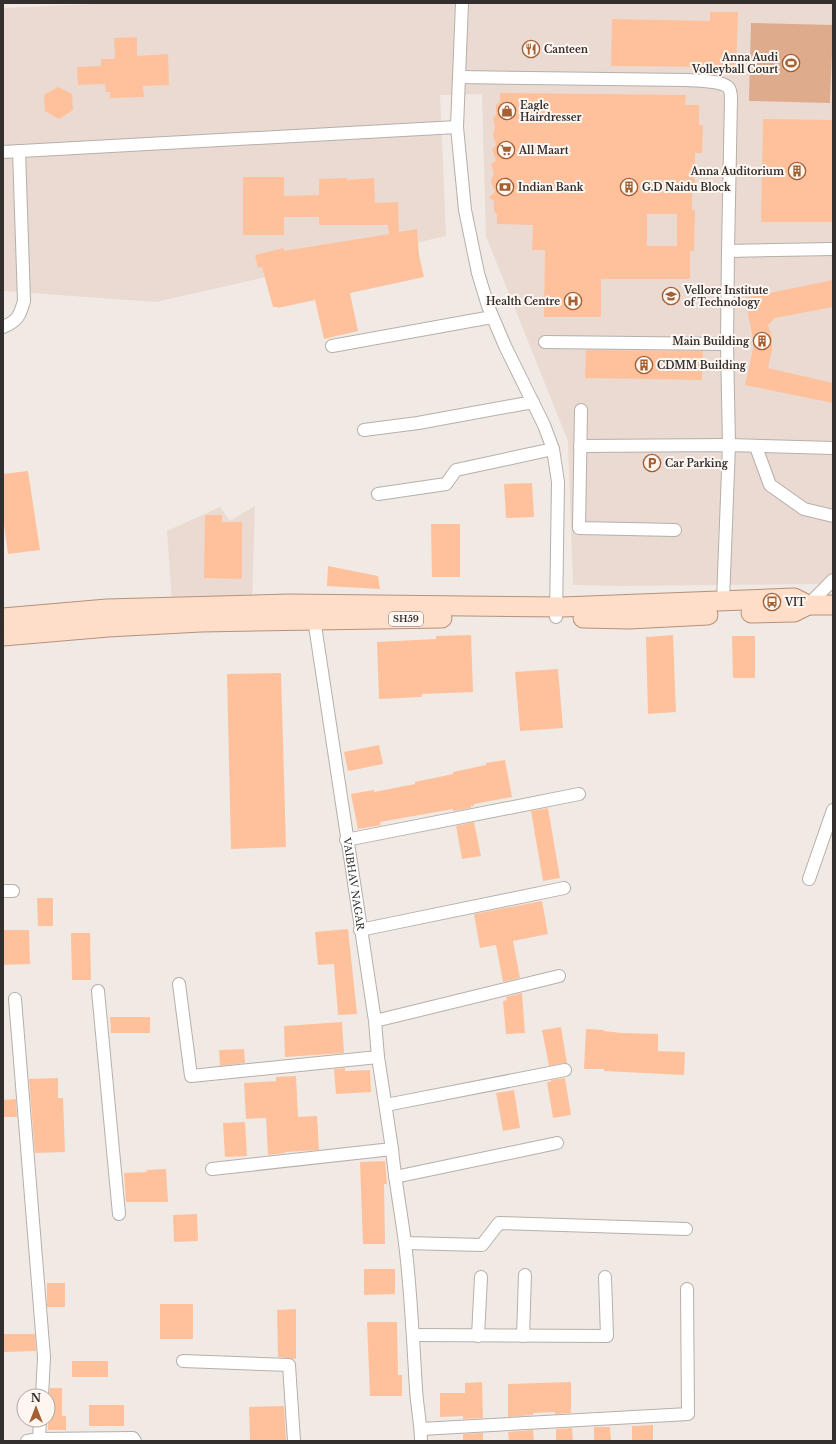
<svg xmlns="http://www.w3.org/2000/svg" width="836" height="1444" font-family="'Libre Baskerville',serif">
  <style>
    .built { fill: #eadad2 }
    .green { fill: #deab8c }
    .building { fill: #fec19c; fill-rule: evenodd }
    .lines { fill: none; stroke-linecap: round; stroke-linejoin: round }
    .street-casing { stroke: #b6afaa; stroke-width: 14 }
    .primary-casing { stroke: #b6917b; stroke-width: 21 }
    .street { stroke: #fff; stroke-width: 12 }
    .primary { stroke: #feddc9; stroke-width: 19 }
    .labels { text-anchor: middle; stroke-width: 4; stroke-linejoin: round; paint-order: stroke }
    .shield { fill: #fef6f1; stroke: #706b68; stroke-width: 1 }
    .shield-label { font-size: 9px; font-weight: bold; fill: #332f2e }
    .poi-label { font-size: 10px; font-weight: bold; fill: #332f2e; stroke: #fef6f1; text-anchor: start }
    .street-label { font-size: 10px; fill: #332f2e; stroke: #fef6f1 }
  </style>
  <rect width="100%" height="100%" fill="#f1e9e4"/>
  <g class="built">
    <path d="M 116,3 L 833,3 L 833,587 L 819,584 L 619,586 L 573,585 L 568,441 L 486,236 L 482,94 L 440,95 L 446,236 L 156,302 L 3,291 L 3,8 Z"/>
    <path d="M 255,506 L 252,602 L 172,602 L 167,531 L 220,507 L 230,521 Z"/>
  </g>
  <path class="green" d="M 751,23 L 833,25 L 830,103 L 749,101 Z"/>
  <g class="building">
    <path d="M 710,12 L 738,12 L 736,72 L 722,71 L 722,67 L 611,66 L 612,19 L 710,21 Z"/>
    <path d="M 137,37 L 137,56 L 168,54 L 169,85 L 143,86 L 144,97 L 110,98 L 110,92 L 106,92 L 105,84 L 78,85 L 77,67 L 101,66 L 101,59 L 115,59 L 114,38 Z"/>
    <path d="M 58,87 L 72,94 L 73,110 L 59,119 L 45,111 L 44,95 Z"/>
    <path d="M 500,93 L 686,95 L 685,105 L 699,105 L 699,125 L 703,125 L 702,153 L 695,153 L 695,186 L 692,186 L 692,210 L 695,210 L 694,251 L 690,251 L 690,279 L 601,279 L 601,317 L 544,317 L 545,250 L 532,250 L 533,225 L 497,224 L 497,215 L 494,211 L 494,201 L 489,197 L 495,192 L 491,182 L 494,173 L 491,164 L 496,161 L 492,149 L 496,145 L 493,135 L 495,127 L 493,118 L 496,115 L 496,105 L 500,102 ZM 647,214 L 677,214 L 677,246 L 647,246 Z"/>
    <path d="M 763,119 L 833,120 L 833,222 L 761,222 Z"/>
    <path d="M 243,177 L 284,177 L 284,196 L 319,195 L 319,179 L 347,178 L 347,180 L 374,178 L 375,203 L 398,202 L 399,232 L 417,229 L 419,255 L 424,277 L 350,293 L 358,331 L 324,339 L 315,300 L 278,308 L 278,307 L 273,307 L 262,267 L 258,268 L 255,255 L 284,248 L 284,251 L 389,234 L 388,225 L 319,225 L 319,217 L 284,217 L 284,235 L 243,235 Z"/>
    <path d="M 833,280 L 833,307 L 775,318 L 768,325 L 772,338 L 772,349 L 768,368 L 833,383 L 833,403 L 745,385 L 754,344 L 745,298 Z"/>
    <path d="M 586,350 L 703,351 L 702,380 L 585,378 Z"/>
    <path d="M 28,471 L 40,550 L 8,554 L 3,517 L 3,474 Z"/>
    <path d="M 532,483 L 534,517 L 506,518 L 504,484 Z"/>
    <path d="M 205,515 L 222,515 L 222,522 L 242,522 L 242,579 L 204,578 Z"/>
    <path d="M 431,524 L 460,524 L 460,577 L 432,577 Z"/>
    <path d="M 328,566 L 378,576 L 380,589 L 327,586 Z"/>
    <path d="M 471,635 L 473,692 L 422,694 L 422,697 L 379,699 L 377,642 L 436,639 L 436,636 Z"/>
    <path d="M 673,635 L 676,712 L 648,714 L 646,637 Z"/>
    <path d="M 732,636 L 755,636 L 755,678 L 733,678 Z"/>
    <path d="M 558,669 L 563,728 L 520,731 L 515,672 Z"/>
    <path d="M 281,673 L 286,847 L 231,849 L 227,674 Z"/>
    <path d="M 379,745 L 383,764 L 348,771 L 344,752 Z"/>
    <path d="M 505,760 L 512,797 L 474,804 L 474,806 L 471,806 L 471,808 L 453,811 L 453,809 L 380,822 L 381,825 L 358,829 L 351,794 L 374,790 L 374,792 L 415,784 L 415,782 L 453,774 L 453,772 L 486,765 L 486,763 Z"/>
    <path d="M 548,808 L 560,878 L 543,881 L 531,811 Z"/>
    <path d="M 474,822 L 481,856 L 462,859 L 456,826 Z"/>
    <path d="M 37,898 L 53,898 L 53,926 L 38,926 Z"/>
    <path d="M 542,901 L 548,934 L 513,941 L 520,978 L 503,982 L 496,945 L 480,948 L 474,914 Z"/>
    <path d="M 348,929 L 357,1014 L 338,1015 L 334,964 L 318,965 L 315,932 Z"/>
    <path d="M 3,930 L 29,930 L 30,964 L 3,965 Z"/>
    <path d="M 71,933 L 90,933 L 91,980 L 72,980 Z"/>
    <path d="M 522,993 L 525,1033 L 506,1034 L 503,1001 L 507,1000 L 506,997 Z"/>
    <path d="M 110,1017 L 150,1017 L 150,1033 L 111,1033 Z"/>
    <path d="M 342,1022 L 344,1053 L 285,1057 L 284,1026 Z"/>
    <path d="M 561,1027 L 567,1063 L 549,1066 L 542,1030 Z"/>
    <path d="M 586,1029 L 604,1030 L 603,1031 L 622,1033 L 658,1034 L 658,1051 L 685,1052 L 684,1075 L 604,1071 L 604,1069 L 584,1069 Z"/>
    <path d="M 244,1049 L 245,1063 L 220,1066 L 219,1050 Z"/>
    <path d="M 345,1068 L 345,1071 L 370,1070 L 371,1092 L 336,1094 L 334,1069 Z"/>
    <path d="M 296,1076 L 298,1117 L 317,1116 L 319,1150 L 285,1152 L 285,1153 L 268,1155 L 266,1118 L 246,1119 L 244,1083 L 276,1081 L 276,1077 Z"/>
    <path d="M 58,1078 L 58,1098 L 63,1098 L 65,1152 L 35,1153 L 29,1079 Z"/>
    <path d="M 565,1078 L 571,1115 L 553,1118 L 547,1082 L 551,1082 L 551,1080 Z"/>
    <path d="M 514,1090 L 520,1128 L 503,1131 L 496,1093 Z"/>
    <path d="M 16,1099 L 17,1117 L 3,1117 L 3,1100 Z"/>
    <path d="M 245,1122 L 247,1156 L 225,1157 L 223,1123 Z"/>
    <path d="M 385,1161 L 387,1184 L 384,1184 L 385,1244 L 363,1244 L 360,1162 Z"/>
    <path d="M 166,1169 L 168,1202 L 126,1202 L 124,1173 L 147,1172 L 146,1170 Z"/>
    <path d="M 197,1214 L 198,1241 L 174,1242 L 173,1215 Z"/>
    <path d="M 364,1269 L 395,1269 L 395,1294 L 364,1295 Z"/>
    <rect x="47" y="1283" width="18" height="24"/>
    <rect x="160" y="1304" width="33" height="35"/>
    <path d="M 296,1309 L 296,1359 L 278,1357 L 277,1310 Z"/>
    <path d="M 367,1322 L 397,1322 L 398,1375 L 402,1375 L 402,1396 L 370,1396 Z"/>
    <path d="M 4,1334 L 35,1334 L 36,1351 L 4,1352 Z"/>
    <rect x="72" y="1361" width="36" height="16"/>
    <path d="M 482,1382 L 483,1418 L 463,1419 L 463,1416 L 440,1417 L 440,1393 L 465,1393 L 465,1383 Z"/>
    <path d="M 571,1382 L 571,1413 L 555,1414 L 555,1412 L 533,1413 L 533,1415 L 508,1417 L 508,1384 Z"/>
    <path d="M 50,1388 L 62,1388 L 62,1416 L 66,1416 L 66,1430 L 48,1430 L 48,1400 Z"/>
    <rect x="89" y="1405" width="35" height="21"/>
    <path d="M 284,1406 L 286,1441 L 250,1441 L 249,1407 Z"/>
    <path d="M 653,1425 L 653,1441 L 632,1441 L 632,1426 Z"/>
    <path d="M 594,1427 L 610,1427 L 611,1441 L 594,1441 Z"/>
    <path d="M 572,1428 L 573,1441 L 556,1441 L 556,1429 Z"/>
    <path d="M 533,1430 L 534,1441 L 509,1441 L 508,1432 Z"/>
    <path d="M 483,1433 L 483,1441 L 463,1441 L 463,1434 Z"/>
  </g>
  <g class="lines">
    <defs>
      <g id="street">
        <path d="M 462,3 L 457,127 L 465,210 L 478,273 L 488,306 L 505,346 L 544,425 L 553,449 L 558,482 L 556,617"/>
        <path d="M 459,77 L 687,80 C 698,81 719,80 728,87 C 731,90 731,95 731,99 L 728,251 L 833,249"/>
        <path d="M 3,152 L 457,127"/>
        <path d="M 3,327 C 18,321 20,315 24,301 L 19,151"/>
        <path d="M 545,342 L 727,344"/>
        <path d="M 332,346 L 492,317"/>
        <path d="M 581,410 L 579,528 L 675,530"/>
        <path d="M 364,430 L 418,423 L 533,402"/>
        <path d="M 580,446 L 729,445 L 833,448"/>
        <path d="M 756,447 L 770,485 L 804,509 L 833,516"/>
        <path d="M 378,494 L 446,484 L 456,470 L 553,449"/>
        <path d="M 723,601 L 729,445 L 727,344 L 728,251"/>
        <path d="M 808,605 L 833,580"/>
        <path id="s1" d="M 314,619 L 375,1021 L 378,1057 L 392,1149"/>
        <path d="M 346,840 L 579,794"/>
        <path d="M 809,879 L 833,810"/>
        <path d="M 3,891 L 13,891"/>
        <path d="M 360,930 L 564,888"/>
        <path d="M 179,984 L 191,1076 L 378,1057"/>
        <path d="M 98,991 L 119,1214"/>
        <path d="M 15,999 L 44,1357 L 42,1396"/>
        <path d="M 375,1021 L 559,976"/>
        <path d="M 386,1105 L 565,1070"/>
        <path d="M 212,1169 L 392,1149 C 395,1181 401,1212 405,1243 C 411,1291 413,1341 416,1389 C 417,1407 421,1424 421,1441"/>
        <path d="M 395,1177 L 557,1143"/>
        <path d="M 405,1243 L 482,1245 L 499,1223 L 686,1229"/>
        <path d="M 413,1335 L 607,1336 L 605,1277"/>
        <path d="M 478,1336 L 481,1277"/>
        <path d="M 523,1336 L 525,1275"/>
        <path d="M 183,1361 L 289,1365 L 294,1441"/>
        <path d="M 421,1429 L 688,1414 L 687,1289"/>
        <path d="M 39,1439 L 40,1420"/>
        <path d="M 27,1441 L 39,1439 L 133,1438 L 135,1441"/>
      </g>
      <g id="primary">
        <path d="M 751,613 L 794,612 L 808,605"/>
        <path d="M 3,618 L 107,609 L 290,604 L 562,607 L 794,598 L 808,605 L 833,605"/>
        <path d="M 583,618 L 629,619 L 708,615"/>
        <path d="M 3,636 L 108,627 L 201,622 L 442,618"/>
      </g>
    </defs>
    <use href="#street" class="street-casing"/>
    <use href="#primary" class="primary-casing"/>
    <use href="#street" class="street"/>
    <use href="#primary" class="primary"/>
  </g>
  <defs>
    <symbol id="restaurant-ring" viewBox="-11 -11 22 22"><circle r="9.5" fill="#fef6f1" stroke="#a46032" stroke-width="1.5"/><path d="M-5-6h1v4h1v-4h1v4h1v-4h1v5L-1.5 .5V6h-2V.5L-5-1ZM5-6V6H3V1.5H1.5Q1.5-4 5-6Z" fill="#a46032"/></symbol>
    <symbol id="stadium-ring" viewBox="-11 -11 22 22"><circle r="9.5" fill="#fef6f1" stroke="#a46032" stroke-width="1.5"/><path d="M0-5a6.5 5 0 1 0 0 10a6.5 5 0 1 0 0-10ZM-3.5-1.8h7v3.6h-7Z" fill="#a46032"/></symbol>
    <symbol id="shop-ring" viewBox="-11 -11 22 22"><circle r="9.5" fill="#fef6f1" stroke="#a46032" stroke-width="1.5"/><path d="M-5-2.5h2.3a2.7 3.5 0 0 1 5.4 0H5L5.5 6h-11ZM-1.5-2.5h3a1.5 2.3 0 0 0-3 0Z" fill="#a46032"/></symbol>
    <symbol id="supermarket-ring" viewBox="-11 -11 22 22"><circle r="9.5" fill="#fef6f1" stroke="#a46032" stroke-width="1.5"/><path d="M-6-5.5h2.5l.6 2H6L4.5 2H-2.5L-4.4-4H-6ZM-1.5 3.2a1.3 1.3 0 1 0 .1 0ZM3 3.2a1.3 1.3 0 1 0 .1 0Z" fill="#a46032"/></symbol>
    <symbol id="building-ring" viewBox="-11 -11 22 22"><circle r="9.5" fill="#fef6f1" stroke="#a46032" stroke-width="1.5"/><path d="M-4-6H4V6H1V3H-1V6H-4ZM-2.5-4.3h1.7v1.8h-1.7ZM.8-4.3h1.7v1.8H.8ZM-2.5-1h1.7V.8h-1.7ZM.8-1h1.7V.8H.8Z" fill="#a46032"/></symbol>
    <symbol id="bank-ring" viewBox="-11 -11 22 22"><circle r="9.5" fill="#fef6f1" stroke="#a46032" stroke-width="1.5"/><path d="M-6-4H6V4H-6ZM0-2.3a2.3 2.3 0 1 0 0 4.6a2.3 2.3 0 1 0 0-4.6Z" fill="#a46032"/></symbol>
    <symbol id="university-ring" viewBox="-11 -11 22 22"><circle r="9.5" fill="#fef6f1" stroke="#a46032" stroke-width="1.5"/><path d="M0-5L7-2L0 1L-7-2ZM-4 1L0 2.5L4 1V4Q0 6-4 4Z" fill="#a46032"/></symbol>
    <symbol id="hospital-ring" viewBox="-11 -11 22 22"><circle r="9.5" fill="#fef6f1" stroke="#a46032" stroke-width="1.5"/><path d="M-5-5h3v3.5h4V-5h3V5h-3V1.5h-4V5h-3Z" fill="#a46032"/></symbol>
    <symbol id="parking-ring" viewBox="-11 -11 22 22"><circle r="9.5" fill="#fef6f1" stroke="#a46032" stroke-width="1.5"/><path d="M-3.5-5.5H1a3.5 3.5 0 0 1 0 7H-1V5.5H-3.5ZM-1-3.4V-.6H.8a1.4 1.4 0 0 0 0-2.8Z" fill="#a46032"/></symbol>
    <symbol id="bus-ring" viewBox="-11 -11 22 22"><circle r="9.5" fill="#fef6f1" stroke="#a46032" stroke-width="1.5"/><path d="M-5-6H5V4H4V6H2V4H-2V6H-4V4H-5ZM-3.5-4V0h7V-4ZM-3.5 1.2v1.5H-2V1.2ZM2 1.2v1.5H3.5V1.2Z" fill="#a46032"/></symbol>
  </defs>
  <g fill-rule="evenodd">
    <use href="#restaurant-ring" x="521" y="39" width="20" height="20"/>
    <use href="#stadium-ring" x="781" y="53" width="20" height="20"/>
    <use href="#shop-ring" x="497" y="101" width="20" height="20"/>
    <use href="#supermarket-ring" x="496" y="140" width="20" height="20"/>
    <use href="#building-ring" x="787" y="161" width="20" height="20"/>
    <use href="#bank-ring" x="495" y="177" width="20" height="20"/>
    <use href="#building-ring" x="619" y="177" width="20" height="20"/>
    <use href="#university-ring" x="661" y="286" width="20" height="20"/>
    <use href="#hospital-ring" x="563" y="291" width="20" height="20"/>
    <use href="#building-ring" x="752" y="331" width="20" height="20"/>
    <use href="#building-ring" x="634" y="355" width="20" height="20"/>
    <use href="#parking-ring" x="642" y="453" width="20" height="20"/>
    <use href="#bus-ring" x="762" y="592" width="20" height="20"/>
  </g>
  <g class="labels">
    <rect class="shield" x="389" y="612" width="34" height="14" rx="3"/>
    <g class="shield-label">
      <text x="406" y="622">SH59</text>
    </g>
    <g class="poi-label">
      <text x="544" y="53">Canteen</text>
      <text x="778" y="61" text-anchor="end">Anna Audi<tspan x="778" dy="12">Volleyball Court</tspan></text>
      <text x="520" y="109">Eagle<tspan x="520" dy="12">Hairdresser</tspan></text>
      <text x="519" y="154">All Maart</text>
      <text x="784" y="175" text-anchor="end">Anna Auditorium</text>
      <text x="518" y="191">Indian Bank</text>
      <text x="642" y="191">G.D Naidu Block</text>
      <text x="684" y="294">Vellore Institute<tspan x="684" dy="12">of Technology</tspan></text>
      <text x="560" y="305" text-anchor="end">Health Centre</text>
      <text x="749" y="345" text-anchor="end">Main Building</text>
      <text x="657" y="369">CDMM Building</text>
      <text x="665" y="467">Car Parking</text>
      <text x="785" y="606">VIT</text>
    </g>
    <g class="street-label">
      <text dy="4" stroke="none"><textPath href="#s1" startOffset="268">VAIBHAV NAGAR</textPath></text>
    </g>
  </g>
  <rect width="836" height="1444" fill="none" stroke="#332f2e" stroke-width="8"/>
  <g transform="translate(36 1408)"><circle r="19" fill="#fef6f1" stroke="#ada6a3"/>
  <path d="M0-3L7 15L0 10L-7 15Z" fill="#a46032"/>
  <text y="-6" font-size="11" font-weight="bold" text-anchor="middle" fill="#332f2e">N</text>
  </g>
</svg>
